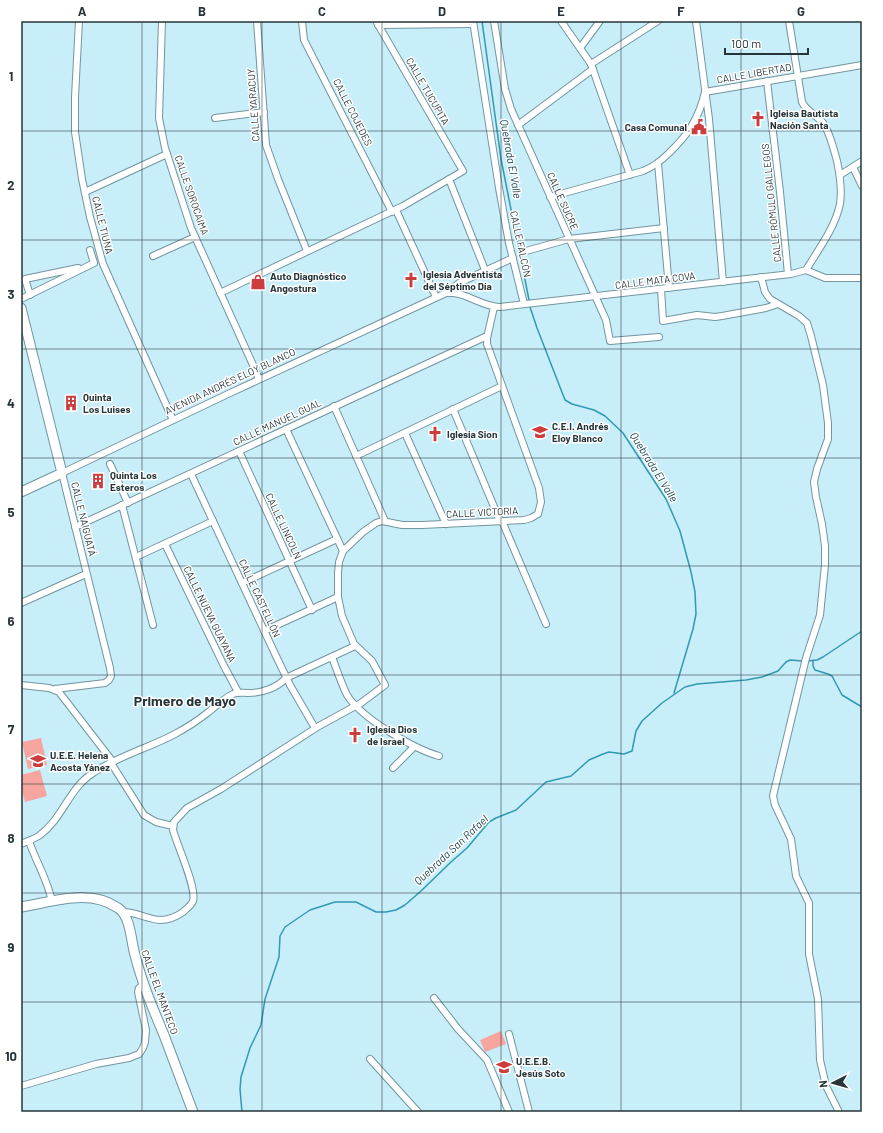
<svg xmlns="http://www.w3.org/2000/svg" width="883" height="1133" font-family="Barlow,sans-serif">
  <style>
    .green { fill: #f7a59f }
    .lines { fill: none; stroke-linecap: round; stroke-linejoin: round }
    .stream { stroke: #3299b3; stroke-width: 1.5 }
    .street-casing { stroke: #7295a0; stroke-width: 8 }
    .secondary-casing { stroke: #7295a0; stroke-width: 11 }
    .street { stroke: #fff; stroke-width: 6 }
    .secondary { stroke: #fff; stroke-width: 9 }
    .grid { fill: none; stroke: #263539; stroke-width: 1; stroke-opacity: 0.55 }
    .labels { text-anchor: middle; stroke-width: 3; stroke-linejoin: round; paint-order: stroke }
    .street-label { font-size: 10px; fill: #263539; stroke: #fff }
    .poi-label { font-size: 10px; font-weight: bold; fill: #263539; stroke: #fff; text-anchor: start }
    .water-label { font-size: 11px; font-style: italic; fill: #194551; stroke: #fff }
    .district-label { font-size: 14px; font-weight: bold; fill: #263539; stroke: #fff }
    .neatline { fill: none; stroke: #263539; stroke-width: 1.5 }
    .grid-label { font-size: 13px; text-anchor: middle; font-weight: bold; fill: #263539 }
  </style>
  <rect width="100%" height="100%" fill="#c8eef9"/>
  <g class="green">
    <path d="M 41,738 L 47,765 L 28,769 L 22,742 Z"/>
    <path d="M 40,770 L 47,796 L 25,802 L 21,786 L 21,775 Z"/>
    <path d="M 501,1031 L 506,1044 L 485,1052 L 480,1040 Z"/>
  </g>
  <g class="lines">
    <g class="stream">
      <path d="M 482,21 L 501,159 L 529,300"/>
      <path d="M 530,307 L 537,328 L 565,400 L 572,404 L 594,410 L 605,416 L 623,433 L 666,499 L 680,531 L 691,572 L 695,592 L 696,614 L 693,629 L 674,693"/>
      <path d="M 807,661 L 817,660 L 823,657 L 862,631"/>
      <path d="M 813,661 L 813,666 L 815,670 L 828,674 L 832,676 L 842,695 L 862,707"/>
      <path d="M 242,1112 L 240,1089 L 241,1077 L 250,1048 L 261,1025 L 265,999 L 279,957 L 280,936 L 285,927 L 310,910 L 335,902 L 356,902 L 376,912 L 386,912 L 396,910 L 405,905 L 421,891 L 451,862 L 467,848 L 489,822 L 496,818 L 516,810 L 546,782 L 571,776 L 589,760 L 603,754 L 609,752 L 624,754 L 632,751 L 636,731 L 642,721 L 662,703 L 685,687 L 697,684 L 746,680 L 762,677 L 778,671 L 786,662 L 790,660 L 803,661"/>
    </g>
    <defs>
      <g id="street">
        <path d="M 79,21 L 75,97 L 75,132 L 82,179 L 90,217 L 103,264 L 173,420"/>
        <path d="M 162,21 L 159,118 L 165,148 L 191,228 L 253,365"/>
        <path d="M 257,21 L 266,145 L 278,179 L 307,251"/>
        <path d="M 302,21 L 304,40 L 392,212"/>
        <path d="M 473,21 L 499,188 L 509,243 L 524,304"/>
        <path d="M 494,21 L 505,89 L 511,109 L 606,320 L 610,341 L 659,337"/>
        <path d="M 561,21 L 591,64 L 630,175"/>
        <path d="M 696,21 L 709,119 L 723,282"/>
        <path d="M 789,21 L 802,102 C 807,113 820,116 825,126 C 831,137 834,150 837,161 C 840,175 842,190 840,204 C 835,228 818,250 806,270"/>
        <path d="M 378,25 L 473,24"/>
        <path d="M 580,48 L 600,21"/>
        <path d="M 591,64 L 658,21"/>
        <path d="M 767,81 L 780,192 L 788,274"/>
        <path d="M 215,118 L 264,112"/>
        <path d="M 518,125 L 593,69"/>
        <path d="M 658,163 L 669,288"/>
        <path d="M 853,167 L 862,186"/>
        <path d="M 840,175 L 862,161"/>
        <path d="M 449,179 L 485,270"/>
        <path d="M 85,192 L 167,154"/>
        <path d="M 550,197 L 643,171 C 653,167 661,161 669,153 C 688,135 699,118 705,92 L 862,65"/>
        <path d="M 396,210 L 436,297"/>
        <path d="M 526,251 L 569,239 L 664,228"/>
        <path d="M 153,256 L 195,237"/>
        <path d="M 761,277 L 765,292 L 770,299 L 799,316 L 807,323 L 811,336 L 823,385 L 828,423 L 828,439 L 817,469 L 814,482 L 816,497 L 822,524 L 825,546 L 825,565 L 820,615 L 806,658 L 773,796 L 775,805 L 791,839 L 796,876 L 809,903 L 809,954 L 818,999 L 820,1060 L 826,1086 L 839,1112"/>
        <path d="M 661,289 L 663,321 L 697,315 L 715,317 L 722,316 L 766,308 L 778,304"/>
        <path d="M 220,293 L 403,206 L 463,171 L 376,21"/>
        <path d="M 450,293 L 454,287 L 459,283 L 513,258"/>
        <path d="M 30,295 L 25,279 L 78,268"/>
        <path d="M 21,299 L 94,263 L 90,250"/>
        <path d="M 256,372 L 259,379"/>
        <path d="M 334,406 L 385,521"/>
        <path d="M 453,409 L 500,521"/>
        <path d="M 286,429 L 343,551"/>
        <path d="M 405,433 L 446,524"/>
        <path d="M 239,451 L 312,610"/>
        <path d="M 356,456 L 502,386"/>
        <path d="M 110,464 L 128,503"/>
        <path d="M 191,474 L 276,656 L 290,685 L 315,728"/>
        <path d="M 122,505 L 153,625"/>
        <path d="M 502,521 L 546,624"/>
        <path d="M 75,527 L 487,336"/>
        <path d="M 165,544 L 224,666 L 238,692"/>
        <path d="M 136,557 L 213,521"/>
        <path d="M 242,583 L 337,539"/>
        <path d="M 21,603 L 86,574"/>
        <path d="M 264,631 L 338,597"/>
        <path d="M 332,657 C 337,670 341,683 347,695 C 361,718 414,749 439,756"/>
        <path d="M 21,685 L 49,688 L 59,692 L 113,762"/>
        <path d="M 55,689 L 105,683 L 109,680 L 111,676 L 110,668 L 62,473 L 228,394 L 446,293 C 466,291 481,307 500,307 L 791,274 L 806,270 L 825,278 L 862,278"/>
        <path d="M 111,763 L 144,815 L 156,822 L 173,826"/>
        <path d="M 393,768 L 414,747"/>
        <path d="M 29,841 C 36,862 48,880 52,902"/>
        <path d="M 21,844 C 27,841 35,839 40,835 C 63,818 69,788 93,773 C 118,756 149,748 175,734 C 186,728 197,721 206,714 C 215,707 223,699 233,694 C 238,692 242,693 248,693 C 262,693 277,688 286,678 L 355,646"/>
        <path d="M 123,912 C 136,912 147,919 160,920 C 168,920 176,917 183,912 C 186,909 191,906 193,901 C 197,888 177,845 173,830 L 174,822 L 187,808 L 221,789 L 319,726 L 361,703 L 385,685 L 372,661 L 354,644 L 342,616 L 338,597 L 338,573 L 339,562 L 343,551 L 363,532 L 376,523 L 382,521 L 402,525 L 422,525 L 524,520 L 531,518 L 538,514 L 541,502 L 539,488 L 487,344 L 487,338 L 494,307"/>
        <path d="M 434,998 L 458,1029 L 487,1060 L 509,1112"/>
        <path d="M 509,1034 L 529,1112"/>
        <path d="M 370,1059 L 418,1112"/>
        <path d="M 21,1086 L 96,1064 L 129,1058 L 139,1054 L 143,1048 L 145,1042 L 146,1030 L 138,992 L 139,988 L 144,984"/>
      </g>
      <g id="secondary">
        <path d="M 21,308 L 62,473 L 21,492"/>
        <path d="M 21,907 C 53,902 89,888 118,908 C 131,916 131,942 135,955 C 142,983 153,1009 164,1035 C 174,1061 183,1086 193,1112"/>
      </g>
    </defs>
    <use href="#street" class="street-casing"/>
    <use href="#secondary" class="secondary-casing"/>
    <use href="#street" class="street"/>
    <use href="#secondary" class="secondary"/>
  </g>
  <path class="grid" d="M 142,21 L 142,1112M 262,21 L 262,1112M 382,21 L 382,1112M 501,21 L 501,1112M 621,21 L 621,1112M 741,21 L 741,1112M 21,131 L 862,131M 21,240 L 862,240M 21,349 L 862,349M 21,458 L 862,458M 21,566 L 862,566M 21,675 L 862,675M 21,784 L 862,784M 21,893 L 862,893M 21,1002 L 862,1002"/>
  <defs>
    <symbol id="church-bare" viewBox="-9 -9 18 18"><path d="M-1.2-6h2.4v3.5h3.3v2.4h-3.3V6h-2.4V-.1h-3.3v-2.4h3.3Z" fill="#cc3d3e" stroke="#fff" stroke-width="2.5" paint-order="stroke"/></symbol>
    <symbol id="civic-bare" viewBox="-9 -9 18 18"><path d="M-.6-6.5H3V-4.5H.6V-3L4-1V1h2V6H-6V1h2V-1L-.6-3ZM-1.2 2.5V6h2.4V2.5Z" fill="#cc3d3e" stroke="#fff" stroke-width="2.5" paint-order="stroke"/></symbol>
    <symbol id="shop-bare" viewBox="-9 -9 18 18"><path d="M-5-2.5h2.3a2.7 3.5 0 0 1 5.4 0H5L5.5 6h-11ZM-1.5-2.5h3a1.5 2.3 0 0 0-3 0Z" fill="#cc3d3e" stroke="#fff" stroke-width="2.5" paint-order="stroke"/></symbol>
    <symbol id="building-bare" viewBox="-9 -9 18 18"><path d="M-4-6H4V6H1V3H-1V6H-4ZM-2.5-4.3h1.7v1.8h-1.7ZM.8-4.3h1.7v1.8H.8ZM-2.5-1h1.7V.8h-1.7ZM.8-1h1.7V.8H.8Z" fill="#cc3d3e" stroke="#fff" stroke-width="2.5" paint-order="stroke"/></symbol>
    <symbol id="school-bare" viewBox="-9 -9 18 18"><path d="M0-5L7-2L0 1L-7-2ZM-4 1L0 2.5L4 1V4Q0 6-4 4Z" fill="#cc3d3e" stroke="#fff" stroke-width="2.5" paint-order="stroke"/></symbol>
  </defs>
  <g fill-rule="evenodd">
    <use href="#church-bare" x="747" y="108" width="22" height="22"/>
    <use href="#civic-bare" x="688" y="116" width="22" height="22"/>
    <use href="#church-bare" x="400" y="269" width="22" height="22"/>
    <use href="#shop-bare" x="247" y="271" width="22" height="22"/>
    <use href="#building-bare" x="60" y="392" width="22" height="22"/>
    <use href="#school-bare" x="529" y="421" width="22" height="22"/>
    <use href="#church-bare" x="424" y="423" width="22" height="22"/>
    <use href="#building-bare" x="87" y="470" width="22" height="22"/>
    <use href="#church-bare" x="344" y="724" width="22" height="22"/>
    <use href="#school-bare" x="27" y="750" width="22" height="22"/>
    <use href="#school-bare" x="493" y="1056" width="22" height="22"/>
  </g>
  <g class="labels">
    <g class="street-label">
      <text transform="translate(754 73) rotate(-10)" y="4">CALLE LIBERTAD</text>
      <text transform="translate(428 91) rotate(60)" y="4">CALLE TUCUPITA</text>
      <text transform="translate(253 105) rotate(-94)" y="4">CALLE YARACUY</text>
      <text transform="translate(353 112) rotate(63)" y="4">CALLE COJEDES</text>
      <text transform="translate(192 195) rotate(71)" y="4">CALLE SOROCAIMA</text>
      <text transform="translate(563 201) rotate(66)" y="4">CALLE SUCRE</text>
      <text transform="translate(771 203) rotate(-96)" y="4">CALLE RÓMULO GALLEGOS</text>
      <text transform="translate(103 225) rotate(76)" y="4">CALLE TIUNA</text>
      <text transform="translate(521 244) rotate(78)" y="4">CALLE FALCÓN</text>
      <text transform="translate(655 280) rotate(-7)" y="4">CALLE MATA COVA</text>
      <text transform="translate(230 381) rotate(-25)" y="4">AVENIDA ANDRÉS ELOY BLANCO</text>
      <text transform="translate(277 422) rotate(-25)" y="4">CALLE MANUEL GUAL</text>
      <text transform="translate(482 512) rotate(-3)" y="4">CALLE VICTORIA</text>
      <text transform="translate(84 519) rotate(76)" y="4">CALLE NAIGUATÁ</text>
      <text transform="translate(284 526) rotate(65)" y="4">CALLE LINCOLN</text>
      <text transform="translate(260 598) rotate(65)" y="4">CALLE CASTELLÓN</text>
      <text transform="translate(210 614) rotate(64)" y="4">CALLE NUEVA GUAYANA</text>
      <text transform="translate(160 992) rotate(70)" y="4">CALLE EL MANTECO</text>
    </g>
    <g class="poi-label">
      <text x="770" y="117">Igleisa Bautista<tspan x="770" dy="12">Nación Santa</tspan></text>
      <text x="687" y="131" text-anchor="end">Casa Comunal</text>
      <text x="423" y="278">Iglesia Adventista<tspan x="423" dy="12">del Séptimo Día</tspan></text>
      <text x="270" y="280">Auto Diagnóstico<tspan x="270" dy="12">Angostura</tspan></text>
      <text x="83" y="401">Quinta<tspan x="83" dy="12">Los Luises</tspan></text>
      <text x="552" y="430">C.E.I. Andrés<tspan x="552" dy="12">Eloy Blanco</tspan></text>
      <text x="447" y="438">Iglesia Sion</text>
      <text x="110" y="479">Quinta Los<tspan x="110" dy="12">Esteros</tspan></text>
      <text x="367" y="733">Iglesia Dios<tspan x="367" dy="12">de Israel</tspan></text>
      <text x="50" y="759">U.E.E. Helena<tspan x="50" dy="12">Acosta Yánez</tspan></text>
      <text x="516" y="1065">U.E.E.B.<tspan x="516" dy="12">Jesús Soto</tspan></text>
    </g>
    <g class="water-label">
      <text transform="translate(511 159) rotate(80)" y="4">Quebrada El Valle</text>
      <text transform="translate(654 467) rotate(58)" y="4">Quebrada El Valle</text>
      <text transform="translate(451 850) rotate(-43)" y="4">Quebrada San Rafael</text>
    </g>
    <g class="district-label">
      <text x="185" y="706">Primero de Mayo</text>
    </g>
  </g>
  <rect width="883" height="1133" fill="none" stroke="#ffffff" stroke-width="44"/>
  <g transform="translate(833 1083) rotate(264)" stroke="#ffffff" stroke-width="3" paint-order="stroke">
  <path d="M0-3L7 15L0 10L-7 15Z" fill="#263539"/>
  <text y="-6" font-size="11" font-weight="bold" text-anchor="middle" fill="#263539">N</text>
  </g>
  <path d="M725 48v6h83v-6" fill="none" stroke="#263539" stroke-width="2"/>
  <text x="731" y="48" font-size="12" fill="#263539" stroke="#ffffff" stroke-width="3" paint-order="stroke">100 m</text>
  <rect x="22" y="22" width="839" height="1089" class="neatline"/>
  <g class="grid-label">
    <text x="82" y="16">A</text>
    <text x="202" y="16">B</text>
    <text x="322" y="16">C</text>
    <text x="442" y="16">D</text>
    <text x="561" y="16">E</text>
    <text x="681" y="16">F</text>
    <text x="801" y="16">G</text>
    <text x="11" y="81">1</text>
    <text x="11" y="190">2</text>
    <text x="11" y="299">3</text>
    <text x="11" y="408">4</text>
    <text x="11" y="517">5</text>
    <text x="11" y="626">6</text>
    <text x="11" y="734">7</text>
    <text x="11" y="843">8</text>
    <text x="11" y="952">9</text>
    <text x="11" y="1061">10</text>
  </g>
</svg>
